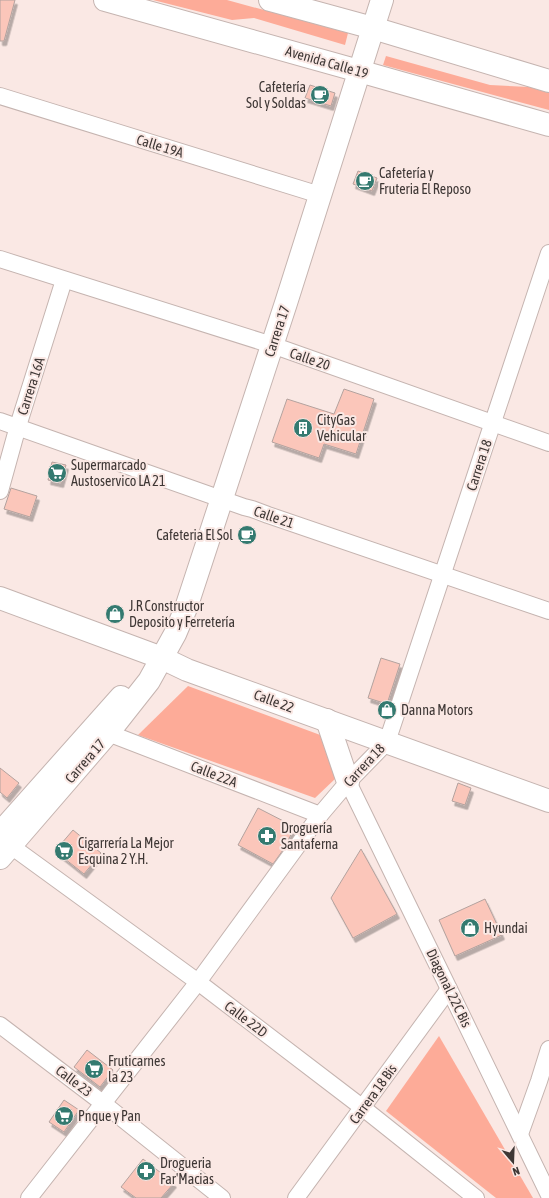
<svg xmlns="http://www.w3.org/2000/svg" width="549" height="1198" font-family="'Asap Condensed',sans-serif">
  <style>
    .green { fill: #fdab98 }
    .building { fill: #fbc6ba; stroke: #b3a29e; filter: url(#shadow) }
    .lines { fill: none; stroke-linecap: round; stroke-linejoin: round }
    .street-casing { stroke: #c5b4b0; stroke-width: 18 }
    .secondary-casing { stroke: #c5b4b0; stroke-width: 24 }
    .primary-casing { stroke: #c5b4b0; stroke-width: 24 }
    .street { stroke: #fff; stroke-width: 16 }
    .secondary { stroke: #fff; stroke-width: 22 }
    .primary { stroke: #fff; stroke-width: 22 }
    .labels { text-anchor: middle; stroke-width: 4; stroke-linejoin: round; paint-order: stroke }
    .street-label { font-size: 14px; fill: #3e3735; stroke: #fae8e4 }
    .poi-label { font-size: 14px; fill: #3e3735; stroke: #fae8e4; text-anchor: start }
  </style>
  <defs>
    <filter id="shadow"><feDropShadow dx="2.5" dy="4.5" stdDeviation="0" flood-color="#0004"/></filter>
  </defs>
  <rect width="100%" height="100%" fill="#fae8e4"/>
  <g class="green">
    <path d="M 153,0 L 227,0 L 348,33 L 345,45 L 254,18 L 232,20 Z"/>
    <path d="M 386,56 L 490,85 L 529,87 L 549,93 L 549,110 L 383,65 Z"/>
    <path d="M 188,686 L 323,736 L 336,778 L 315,798 L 138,735 Z"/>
    <path d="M 439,1036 L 533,1198 L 496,1198 L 386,1111 Z"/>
  </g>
  <g class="building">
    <path d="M 0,0 L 15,0 L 4,41 L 0,41 Z"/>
    <path d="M 310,85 L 335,93 L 331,106 L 305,98 Z"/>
    <path d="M 358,171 L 377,178 L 372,191 L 353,184 Z"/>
    <path d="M 344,389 L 374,399 L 356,454 L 324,444 L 319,458 L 272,442 L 287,399 L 334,414 Z"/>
    <path d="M 52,462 L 66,465 L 61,483 L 48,480 Z"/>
    <path d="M 11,488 L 37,496 L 30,517 L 4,509 Z"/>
    <path d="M 381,658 L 400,664 L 387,704 L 368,698 Z"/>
    <path d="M 0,768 L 19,783 L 7,798 L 0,792 Z"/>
    <path d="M 458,783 L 471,788 L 465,805 L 452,801 Z"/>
    <path d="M 258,808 L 295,827 L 283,850 L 273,864 L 238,845 Z"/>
    <path d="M 73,830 L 101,853 L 84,874 L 55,851 Z"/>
    <path d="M 361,849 L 397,914 L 353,938 L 331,898 Z"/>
    <path d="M 485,899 L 502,935 L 455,956 L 439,920 Z"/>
    <path d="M 87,1050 L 113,1070 L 100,1087 L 74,1067 Z"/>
    <path d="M 64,1100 L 79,1110 L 64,1132 L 49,1122 Z"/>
    <path d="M 143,1159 L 174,1183 L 161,1198 L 136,1198 L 121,1187 Z"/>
  </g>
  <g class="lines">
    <defs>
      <g id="street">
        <path d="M 0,96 L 320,195"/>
        <path d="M 0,259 L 272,345 L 549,443"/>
        <path d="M 0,421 L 244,507 L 252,509 L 268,515 L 549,611"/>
        <path d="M 0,491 L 18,426 L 64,280"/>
        <path d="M 108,733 L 320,815"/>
        <path d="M 348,782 L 449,989 L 549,1195"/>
        <path d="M 11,846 L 198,982 L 363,1108 L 476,1198"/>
        <path d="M 0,1025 L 104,1104 L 222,1198"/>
        <path d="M 520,1134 L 539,1081 L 549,1049"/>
        <path d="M 29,1198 L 198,982 L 320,815 L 348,782 L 387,742 L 549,253"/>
        <path d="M 296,1198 L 449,989"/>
      </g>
      <g id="secondary">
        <path d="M 0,598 L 162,658 L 187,670 L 549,801"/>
        <path d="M 327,720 L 348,782"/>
        <path d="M 0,833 L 121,697"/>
        <path d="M 0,858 L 108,733 L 149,681 L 175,634 L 186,608 L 286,303 L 382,0"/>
      </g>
      <g id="primary">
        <path d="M 105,0 L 359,71 L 549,125"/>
        <path d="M 270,0 L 373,28 L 549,81"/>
      </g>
    </defs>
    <use href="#street" class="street-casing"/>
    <use href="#secondary" class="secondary-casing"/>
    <use href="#primary" class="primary-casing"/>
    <use href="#street" class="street"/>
    <use href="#secondary" class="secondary"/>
    <use href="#primary" class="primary"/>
  </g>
  <defs>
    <symbol id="cafe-disc" viewBox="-11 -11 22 22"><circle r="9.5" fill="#347a70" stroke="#fae8e4"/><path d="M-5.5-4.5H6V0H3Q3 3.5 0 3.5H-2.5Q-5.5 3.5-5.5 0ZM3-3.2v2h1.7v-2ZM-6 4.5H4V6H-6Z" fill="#fff"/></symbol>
    <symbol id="building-disc" viewBox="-11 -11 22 22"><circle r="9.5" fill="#347a70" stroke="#fae8e4"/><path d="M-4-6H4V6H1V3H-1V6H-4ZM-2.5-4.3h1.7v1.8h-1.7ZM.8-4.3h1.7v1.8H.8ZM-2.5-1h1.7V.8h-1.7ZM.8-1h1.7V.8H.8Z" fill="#fff"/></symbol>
    <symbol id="supermarket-disc" viewBox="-11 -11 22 22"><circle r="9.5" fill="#347a70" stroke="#fae8e4"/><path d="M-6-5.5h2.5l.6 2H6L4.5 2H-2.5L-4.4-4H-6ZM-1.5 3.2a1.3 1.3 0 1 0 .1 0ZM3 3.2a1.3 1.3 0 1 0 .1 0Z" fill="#fff"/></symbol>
    <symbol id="shop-disc" viewBox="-11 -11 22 22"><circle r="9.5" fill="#347a70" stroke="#fae8e4"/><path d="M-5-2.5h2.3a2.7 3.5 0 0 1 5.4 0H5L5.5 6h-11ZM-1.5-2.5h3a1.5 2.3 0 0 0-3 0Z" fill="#fff"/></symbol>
    <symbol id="pharmacy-disc" viewBox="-11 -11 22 22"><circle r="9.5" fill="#347a70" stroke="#fae8e4"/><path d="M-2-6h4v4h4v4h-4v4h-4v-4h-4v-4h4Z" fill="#fff"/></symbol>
  </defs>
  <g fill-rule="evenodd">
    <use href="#cafe-disc" x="309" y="84" width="22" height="22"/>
    <use href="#cafe-disc" x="354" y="170" width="22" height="22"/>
    <use href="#building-disc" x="292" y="417" width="22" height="22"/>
    <use href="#supermarket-disc" x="46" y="462" width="22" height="22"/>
    <use href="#cafe-disc" x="236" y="524" width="22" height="22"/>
    <use href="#shop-disc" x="104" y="603" width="22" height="22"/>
    <use href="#shop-disc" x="376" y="699" width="22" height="22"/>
    <use href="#pharmacy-disc" x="256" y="825" width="22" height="22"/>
    <use href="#supermarket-disc" x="53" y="840" width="22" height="22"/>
    <use href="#shop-disc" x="459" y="917" width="22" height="22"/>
    <use href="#supermarket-disc" x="83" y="1058" width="22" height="22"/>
    <use href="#supermarket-disc" x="53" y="1105" width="22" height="22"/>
    <use href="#pharmacy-disc" x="135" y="1160" width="22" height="22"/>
  </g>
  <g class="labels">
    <g class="street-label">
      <text transform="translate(327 62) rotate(16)" y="5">Avenida Calle 19</text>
      <text transform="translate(160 146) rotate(17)" y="5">Calle 19A</text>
      <text transform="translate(277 331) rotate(-72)" y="5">Carrera 17</text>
      <text transform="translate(310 359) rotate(19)" y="5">Calle 20</text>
      <text transform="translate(31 386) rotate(-72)" y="5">Carrera 16A</text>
      <text transform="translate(479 465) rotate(-72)" y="5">Carrera 18</text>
      <text transform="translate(274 517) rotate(19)" y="5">Calle 21</text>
      <text transform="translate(274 701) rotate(20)" y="5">Calle 22</text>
      <text transform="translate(85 761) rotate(-49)" y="5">Carrera 17</text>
      <text transform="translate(364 765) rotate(-47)" y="5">Carrera 18</text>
      <text transform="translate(214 774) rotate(21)" y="5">Calle 22A</text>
      <text transform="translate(449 988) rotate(64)" y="5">Diagonal 22C Bis</text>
      <text transform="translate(246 1019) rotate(37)" y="5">Calle 22D</text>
      <text transform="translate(74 1081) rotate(37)" y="5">Calle 23</text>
      <text transform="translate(373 1094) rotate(-54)" y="5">Carrera 18 Bis</text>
    </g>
    <g class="poi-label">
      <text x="306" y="92" text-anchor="end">Cafetería<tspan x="306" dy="16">Sol y Soldas</tspan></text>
      <text x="379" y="178">Cafetería y<tspan x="379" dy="16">Fruteria El Reposo</tspan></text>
      <text x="317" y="425">CityGas<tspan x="317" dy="16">Vehicular</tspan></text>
      <text x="71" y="470">Supermarcado<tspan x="71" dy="16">Austoservico LA 21</tspan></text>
      <text x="233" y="540" text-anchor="end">Cafeteria El Sol</text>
      <text x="129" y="611">J.R Constructor<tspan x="129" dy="16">Deposito y Ferretería</tspan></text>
      <text x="401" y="715">Danna Motors</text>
      <text x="281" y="833">Droguería<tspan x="281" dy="16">Santaferna</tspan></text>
      <text x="78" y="848">Cigarrería La Mejor<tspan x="78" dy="16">Esquina 2 Y.H.</tspan></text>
      <text x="484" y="933">Hyundai</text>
      <text x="108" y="1066">Fruticarnes<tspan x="108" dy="16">la 23</tspan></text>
      <text x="78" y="1121">Pnque y Pan</text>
      <text x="160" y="1168">Drogueria<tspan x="160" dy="16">Far'Macias</tspan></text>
    </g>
  </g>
  <g transform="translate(513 1162) rotate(161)" stroke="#fae8e4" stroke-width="3" paint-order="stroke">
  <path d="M0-3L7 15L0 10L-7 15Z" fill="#3e3735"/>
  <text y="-6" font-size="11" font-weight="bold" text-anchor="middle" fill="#3e3735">N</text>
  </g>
</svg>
